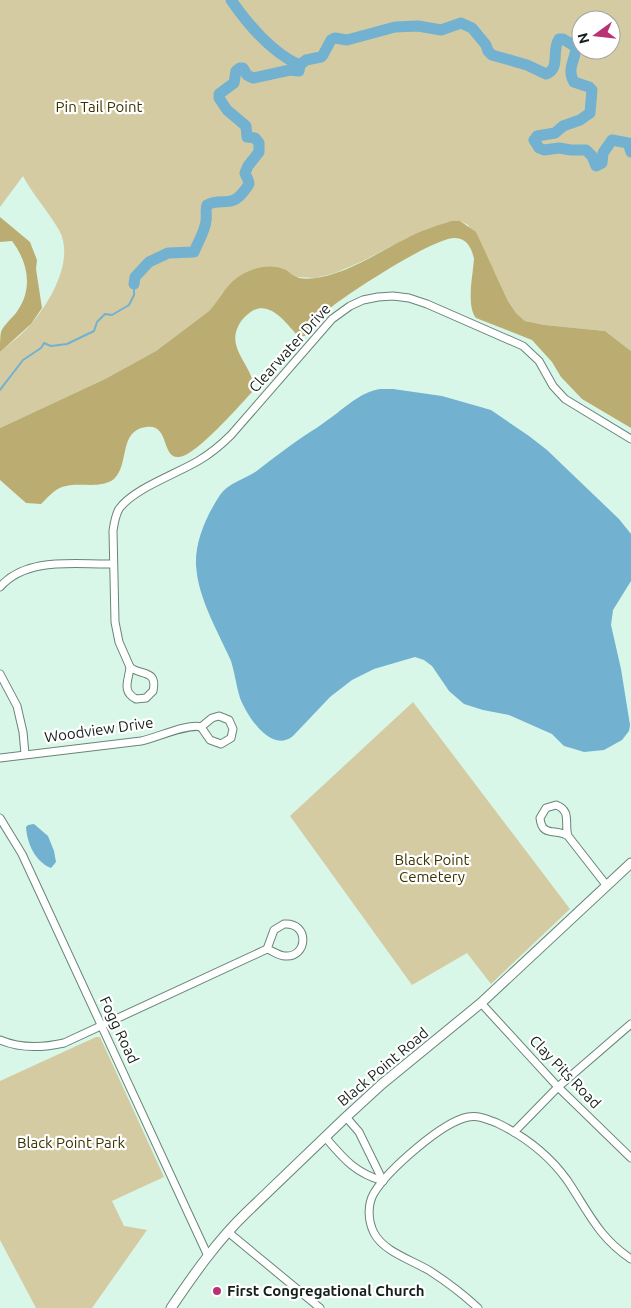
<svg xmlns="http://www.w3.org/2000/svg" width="631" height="1308" font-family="Ubuntu,sans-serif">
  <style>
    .green { fill: #d4cba2; fill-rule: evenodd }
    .forest { fill: #bbad72 }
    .water { fill: #72b1d0 }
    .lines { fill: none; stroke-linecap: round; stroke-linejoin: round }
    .stream { stroke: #72b1d0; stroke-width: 2 }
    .river { stroke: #72b1d0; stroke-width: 11 }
    .minor-casing { stroke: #698577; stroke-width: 9 }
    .secondary-casing { stroke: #698577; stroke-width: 11 }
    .minor { stroke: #fff; stroke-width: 7 }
    .secondary { stroke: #fff; stroke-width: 9 }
    .poi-dot { fill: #b93274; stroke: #fff; stroke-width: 2 }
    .labels { text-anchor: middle; stroke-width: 4.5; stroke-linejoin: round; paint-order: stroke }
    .park-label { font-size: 15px; fill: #3d3301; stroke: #fff }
    .street-label { font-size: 15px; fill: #141f1a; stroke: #fff }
    .poi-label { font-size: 15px; font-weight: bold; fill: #141f1a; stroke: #fff; text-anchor: start }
  </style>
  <rect width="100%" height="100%" fill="#d8f7e8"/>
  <g class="green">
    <path d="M 0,0 L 631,0 L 631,351 L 605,331 L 545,325 L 525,321 L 516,313 L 508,301 L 496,275 L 468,225 L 460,221 L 451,221 L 407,238 L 363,261 L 335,273 L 315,278 L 297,277 L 286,271 L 223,292 L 216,304 L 209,311 L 156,351 L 105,379 L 0,428 L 0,352 C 10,343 23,334 31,324 C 51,301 75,259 59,230 C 48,211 33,195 23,176 L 0,207 ZM 581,20 L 611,20 L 611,50 L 581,50 Z"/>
    <path d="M 413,702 L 570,909 L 491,984 L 467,953 L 412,985 L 290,816 Z"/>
    <path d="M 96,1037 L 100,1037 L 164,1177 L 112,1201 L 124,1226 L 147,1230 L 92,1308 L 36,1308 L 0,1240 L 0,1081 Z"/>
  </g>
  <g class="forest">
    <path d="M 0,217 L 30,242 L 37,260 L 36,269 L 42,308 L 31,324 L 0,352 C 0,346 0,337 1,332 C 4,324 13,318 18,310 C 33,288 28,262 12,241 L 0,242 Z"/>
    <path d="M 451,221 L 460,221 L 476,232 L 508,301 L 516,313 L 525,321 L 545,325 L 605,331 L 631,351 L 631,428 L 582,399 L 561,377 L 552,362 L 532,340 L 476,318 C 466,305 473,275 474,259 C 472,249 467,238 455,238 C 433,238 354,290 334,305 C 323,313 314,325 305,336 L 298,336 C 285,322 268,297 248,314 C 243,318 239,323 237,329 C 228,352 257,370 253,391 C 240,405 196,456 179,457 C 161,459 170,423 146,427 C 118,431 130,464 114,479 C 100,490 78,481 62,487 C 54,490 47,498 41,504 L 26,503 L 0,480 L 0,428 L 105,379 L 156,351 L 209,311 C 218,302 223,290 233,281 C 247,269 268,262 286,270 C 290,273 294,276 299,278 C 311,280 322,277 333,274 C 359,266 381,251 405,239 C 420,231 436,226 451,221 Z"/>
  </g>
  <g class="water">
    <path d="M 380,389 L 393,389 L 442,396 L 491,410 L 529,436 L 547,450 L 619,519 L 631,534 L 631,581 L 613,610 L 611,625 L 621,669 L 630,725 L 629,731 L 622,740 L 604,750 L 584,752 L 571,748 L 564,746 L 552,734 L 509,715 L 483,710 L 464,704 L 449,691 L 432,666 L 424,660 L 415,657 L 374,669 L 352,680 L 330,697 L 293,736 C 271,754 247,716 240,698 C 236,686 235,673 231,661 C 218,631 198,599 196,565 C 195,540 207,515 220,495 C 229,482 246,479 258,470 C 273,458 288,447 304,436 C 312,431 321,425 329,419 C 345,408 360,392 380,389 Z"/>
    <path d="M 34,824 L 48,836 L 54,851 L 56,862 L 51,868 C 35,862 27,843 26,827 L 28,825 Z"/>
  </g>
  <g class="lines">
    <path class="stream" d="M 0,390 L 23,360 L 41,348 L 44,343 L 51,346 L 67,344 L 94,331 L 97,322 L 105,314 L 112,315 L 129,305 L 134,295 L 134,284"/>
    <g class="river">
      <path d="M 231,0 C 247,23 273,54 300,65"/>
      <path d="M 134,284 L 135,277 L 149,262 L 168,253 L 194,252 C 198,242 205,231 206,221 C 207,215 205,211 207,205 C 221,197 231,209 244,191 C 252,181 249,184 245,173 L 248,166 L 259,152 L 259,143 L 255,138 L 247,137 L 246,126 L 227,110 L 219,98 L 219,94 L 234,83 L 236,71 L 240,68 L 243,68 L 247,75 L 253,78 L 290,70 L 299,71 L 300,65 L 306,60 L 321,57 L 323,55 L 331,40 L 335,38 L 347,40 L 395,27 L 418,26 L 441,30 L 461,23 L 472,28 L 486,45 L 488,51 L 492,55 L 527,65 L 546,74 C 561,69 551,50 559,39 L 563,39 L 576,47 C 576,59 566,69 574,82 L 589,87 L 592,90 L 590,113 L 580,120 L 563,126 L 555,133 L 537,136 L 534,140 L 539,148 L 544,150 L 559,148 L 571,150 L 586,150 L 592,156 L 596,166 L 602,163 L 603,153 L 612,140 L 628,143 L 631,152"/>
    </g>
    <defs>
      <g id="minor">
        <path d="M 0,587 C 27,556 76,565 113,564"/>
        <path d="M 130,667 L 119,642 L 115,622 L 113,531 C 114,524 115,516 119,509 C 133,489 176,474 198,461 C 210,454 221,445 231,435 L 332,319 L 350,306 L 363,300 L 378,297 L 393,296 L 409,298 L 427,304 L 523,346 L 539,361 L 553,386 L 565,399 L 631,439"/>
        <path d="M 130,667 C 140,676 158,669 153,691 L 146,698 L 136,699 C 121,691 129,680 130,667 Z"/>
        <path d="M 0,674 L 17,706 L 23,732 L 25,754"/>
        <path d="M 219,716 L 229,720 L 233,729 L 231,738 L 221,744 L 210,740 L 201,727 L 212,718 Z"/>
        <path d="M 0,758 L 141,741 C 156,738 188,723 201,727"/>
        <path d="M 0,818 L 22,854 L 208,1256"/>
        <path d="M 568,836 C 556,828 542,838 540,818 L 546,808 L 556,805 C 572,811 564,823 568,836 L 607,886"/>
        <path d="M 284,924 C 310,922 308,958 285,956 C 279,956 273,951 267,949 L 274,930 Z"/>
        <path d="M 481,1003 L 558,1087 L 631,1158"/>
        <path d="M 0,1040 C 21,1049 42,1048 64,1043 L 267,949"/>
        <path d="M 346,1117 L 359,1132 L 383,1181"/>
        <path d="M 514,1132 L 558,1087 L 631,1024"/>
        <path d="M 325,1137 C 344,1159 355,1173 383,1181"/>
        <path d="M 228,1232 L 320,1308"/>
        <path d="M 478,1308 C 463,1294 447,1282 430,1271 C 412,1260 384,1252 374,1233 C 368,1221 367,1205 374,1193 C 388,1170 442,1122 468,1117 C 478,1115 487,1119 497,1123 C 524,1136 549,1155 567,1180 C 588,1211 598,1237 631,1259"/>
      </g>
      <path id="secondary" d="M 171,1308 C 194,1274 217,1241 246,1213 L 346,1117 L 382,1084 L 481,1003 L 631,863"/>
    </defs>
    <use href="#minor" class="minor-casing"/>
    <use href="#secondary" class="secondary-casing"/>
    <use href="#minor" class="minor"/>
    <use href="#secondary" class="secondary"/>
  </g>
  <circle class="poi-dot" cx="217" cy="1291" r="5"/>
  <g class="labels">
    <g class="park-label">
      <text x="99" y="112">Pin Tail Point</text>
      <text x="432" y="865">Black Point<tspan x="432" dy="17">Cemetery</tspan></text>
      <text x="71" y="1148">Black Point Park</text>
    </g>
    <g class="street-label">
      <text transform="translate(290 348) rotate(-48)" y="5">Clearwater Drive</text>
      <text transform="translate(99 730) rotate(-8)" y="5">Woodview Drive</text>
      <text transform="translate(119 1030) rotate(65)" y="5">Fogg Road</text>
      <text transform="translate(383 1067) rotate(-40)" y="5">Black Point Road</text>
      <text transform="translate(565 1072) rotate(46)" y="5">Clay Pits Road</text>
    </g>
    <g class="poi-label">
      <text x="227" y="1296">First Congregational Church</text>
    </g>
  </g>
  <g transform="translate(596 35) rotate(255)"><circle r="24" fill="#ffffff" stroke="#a1a5a3"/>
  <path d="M0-4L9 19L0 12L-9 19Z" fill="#b93274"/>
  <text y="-8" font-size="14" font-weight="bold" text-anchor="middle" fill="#141f1a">N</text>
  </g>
</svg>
